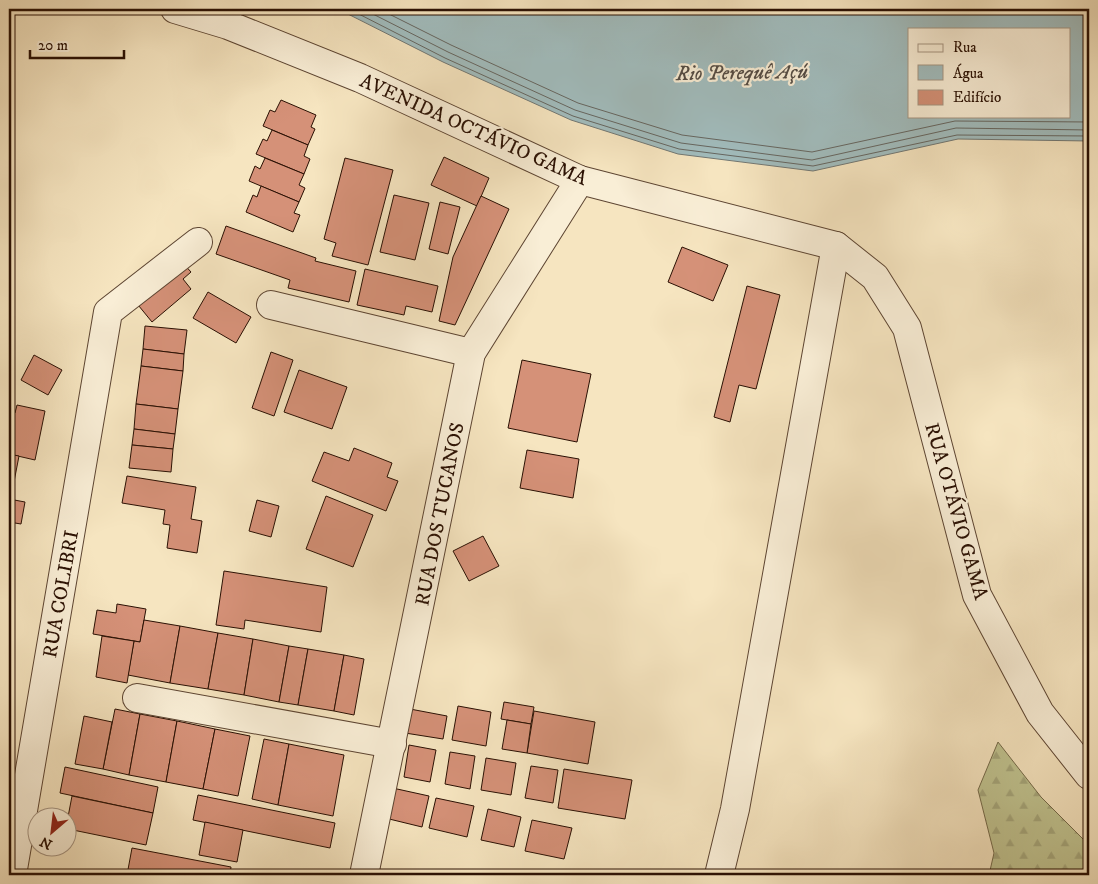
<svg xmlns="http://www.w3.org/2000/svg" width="1098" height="884" font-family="'IM FELL DW Pica',serif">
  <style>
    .forest { fill: url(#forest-firs); stroke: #756a4a }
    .water { fill: #a1bcbd; stroke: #717773; fill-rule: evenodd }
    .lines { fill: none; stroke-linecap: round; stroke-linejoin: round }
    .shore { stroke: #666660; stroke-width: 1 }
    .building { fill: #d59178; stroke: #2a1003 }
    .minor-casing { stroke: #5d4532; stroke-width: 30 }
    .minor { stroke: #f9eed6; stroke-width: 28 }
    .labels { text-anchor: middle; stroke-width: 4.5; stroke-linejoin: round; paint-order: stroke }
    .street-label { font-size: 20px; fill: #2a1003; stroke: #f9eed6 }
    .water-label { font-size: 21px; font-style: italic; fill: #544c44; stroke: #f9eed6 }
  </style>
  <defs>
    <pattern id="forest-firs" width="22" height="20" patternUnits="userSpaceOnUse" patternTransform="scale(1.25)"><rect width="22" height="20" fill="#c0c390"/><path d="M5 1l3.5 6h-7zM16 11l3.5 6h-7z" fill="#a5a67b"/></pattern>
  </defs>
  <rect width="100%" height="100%" fill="#f6e5c0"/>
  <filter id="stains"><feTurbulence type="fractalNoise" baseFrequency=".004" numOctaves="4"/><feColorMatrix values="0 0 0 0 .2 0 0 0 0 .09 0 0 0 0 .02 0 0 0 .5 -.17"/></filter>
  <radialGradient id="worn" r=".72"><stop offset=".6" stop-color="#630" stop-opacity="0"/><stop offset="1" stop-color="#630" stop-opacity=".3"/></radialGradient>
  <path class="forest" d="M 998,742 L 1041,797 L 1089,845 L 1089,875 L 989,875 L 994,853 L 978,790 Z"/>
  <path class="water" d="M 338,9 L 1089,9 L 1089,141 L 958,139 L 813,171 L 678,154 L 571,120 L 443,62 ZM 909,29 L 1069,29 L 1069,116 L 909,116 Z"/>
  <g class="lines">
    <g class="shore">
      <path d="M 349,9 L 445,58 L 573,116 L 679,149 L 813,166 L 957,135 L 1089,136"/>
      <path d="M 363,9 L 448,52 L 575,110 L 681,143 L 812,160 L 956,128 L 1089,130"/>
      <path d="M 379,9 L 451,45 L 578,103 L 682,135 L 812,152 L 955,121 L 1089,122"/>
    </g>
  </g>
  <g class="building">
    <path d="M 281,100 L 316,115 L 311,127 L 315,129 L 308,145 L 263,126 L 270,110 L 275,112 Z"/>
    <path d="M 272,130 L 308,145 L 304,156 L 310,159 L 304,174 L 256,154 L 263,139 L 267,141 Z"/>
    <path d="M 444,157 L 489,178 L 477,206 L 431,185 Z"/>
    <path d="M 265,158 L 304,174 L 299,185 L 305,188 L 299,202 L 249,181 L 255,166 L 260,169 Z"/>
    <path d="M 345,158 L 393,170 L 368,265 L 332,256 L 336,243 L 324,239 Z"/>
    <path d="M 261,186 L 299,202 L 294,213 L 300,215 L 293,232 L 246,212 L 253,195 L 257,197 Z"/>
    <path d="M 394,195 L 429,203 L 415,260 L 380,252 Z"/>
    <path d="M 481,196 L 509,209 L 455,325 L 439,321 L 453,257 Z"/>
    <path d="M 440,202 L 460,207 L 448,254 L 429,249 Z"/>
    <path d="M 226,226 L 316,258 L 315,261 L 356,271 L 349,302 L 288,288 L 290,280 L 216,254 Z"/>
    <path d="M 682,247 L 728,265 L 713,301 L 668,282 Z"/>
    <path d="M 181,261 L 191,272 L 183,279 L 191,289 L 152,322 L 134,300 Z"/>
    <path d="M 365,269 L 438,286 L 432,312 L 406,306 L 404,315 L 357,305 Z"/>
    <path d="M 747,286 L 780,295 L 756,389 L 739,385 L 730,422 L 714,417 Z"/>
    <path d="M 208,292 L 251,317 L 236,343 L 193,318 Z"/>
    <path d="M 145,326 L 187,330 L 184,354 L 143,349 Z"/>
    <path d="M 143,349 L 184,354 L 183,371 L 141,366 Z"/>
    <path d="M 271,352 L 293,360 L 274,416 L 252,408 Z"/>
    <path d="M 34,355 L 62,370 L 48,395 L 21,380 Z"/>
    <path d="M 522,360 L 591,374 L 577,442 L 508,428 Z"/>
    <path d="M 141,366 L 183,371 L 178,409 L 136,404 Z"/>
    <path d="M 299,370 L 347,387 L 332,429 L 284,412 Z"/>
    <path d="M 136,404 L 178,409 L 175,434 L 134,429 Z"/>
    <path d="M 17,405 L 45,411 L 35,460 L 9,454 L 9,411 L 15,413 Z"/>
    <path d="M 134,429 L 175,434 L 173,449 L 132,445 Z"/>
    <path d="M 132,445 L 173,449 L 171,472 L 129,468 Z"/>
    <path d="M 354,448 L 392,463 L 387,477 L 398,481 L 386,511 L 312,481 L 324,452 L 349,461 Z"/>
    <path d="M 527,450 L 579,459 L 573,498 L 520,488 Z"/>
    <path d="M 9,454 L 19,456 L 13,487 L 9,486 Z"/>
    <path d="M 127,476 L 196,487 L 191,519 L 202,521 L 197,553 L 167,548 L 170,525 L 163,524 L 165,510 L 122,503 Z"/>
    <path d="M 326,496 L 373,515 L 353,567 L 306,549 Z"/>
    <path d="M 9,499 L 25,502 L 21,524 L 9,522 Z"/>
    <path d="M 257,500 L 279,506 L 271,537 L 249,531 Z"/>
    <path d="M 483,536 L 499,566 L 469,581 L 453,551 Z"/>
    <path d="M 224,571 L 327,587 L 321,632 L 245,620 L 244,629 L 216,625 Z"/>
    <path d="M 117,604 L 146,609 L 140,642 L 93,634 L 97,610 L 116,613 Z"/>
    <path d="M 144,620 L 180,626 L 170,683 L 128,675 L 134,641 L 140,642 Z"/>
    <path d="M 180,626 L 218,633 L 208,689 L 170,683 Z"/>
    <path d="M 218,633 L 253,639 L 244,695 L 208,689 Z"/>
    <path d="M 102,636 L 134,641 L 127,683 L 96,677 Z"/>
    <path d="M 253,639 L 289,646 L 279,702 L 244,695 Z"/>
    <path d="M 289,646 L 308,649 L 298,705 L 279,702 Z"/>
    <path d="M 308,649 L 344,655 L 334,711 L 298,705 Z"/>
    <path d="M 344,655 L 364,659 L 354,715 L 334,711 Z"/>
    <path d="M 504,702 L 534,707 L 531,724 L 501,719 Z"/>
    <path d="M 458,706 L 491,712 L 486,746 L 452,740 Z"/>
    <path d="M 115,709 L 140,714 L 129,775 L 103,769 Z"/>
    <path d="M 410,709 L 447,716 L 443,739 L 405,733 Z"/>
    <path d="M 534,711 L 595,722 L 588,764 L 527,753 Z"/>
    <path d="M 140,714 L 177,721 L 166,782 L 129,775 Z"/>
    <path d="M 84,716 L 112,722 L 103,769 L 75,764 Z"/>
    <path d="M 507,720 L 531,724 L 527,753 L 502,749 Z"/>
    <path d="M 177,721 L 215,729 L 203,789 L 166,782 Z"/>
    <path d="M 215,729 L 250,736 L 238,796 L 203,789 Z"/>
    <path d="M 264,739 L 289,744 L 278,805 L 252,799 Z"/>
    <path d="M 289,744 L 344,755 L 333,816 L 278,805 Z"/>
    <path d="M 409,745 L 436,750 L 430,782 L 404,777 Z"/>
    <path d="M 450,752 L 475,756 L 470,789 L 445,784 Z"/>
    <path d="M 486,758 L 516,763 L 511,795 L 481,790 Z"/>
    <path d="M 531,766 L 558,770 L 553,803 L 525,798 Z"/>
    <path d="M 65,767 L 158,787 L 153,813 L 60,793 Z"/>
    <path d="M 564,769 L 632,780 L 625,819 L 558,808 Z"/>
    <path d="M 388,787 L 429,796 L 422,827 L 381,817 Z"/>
    <path d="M 198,795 L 335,823 L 330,848 L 193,820 Z"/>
    <path d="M 72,796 L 153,813 L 146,845 L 68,829 L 68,817 Z"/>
    <path d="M 436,798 L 474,806 L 467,837 L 429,828 Z"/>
    <path d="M 488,809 L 521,817 L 514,847 L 481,840 Z"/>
    <path d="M 532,820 L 572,828 L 564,859 L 525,851 Z"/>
    <path d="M 205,822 L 243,830 L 237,862 L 199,855 Z"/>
    <path d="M 132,848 L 231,867 L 230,875 L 127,875 Z"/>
  </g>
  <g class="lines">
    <defs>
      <g id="minor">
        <path d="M 175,9 L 228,25 L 360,78 L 580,180 L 836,246 L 875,277 L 907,328 L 977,595 L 1040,713 L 1089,775"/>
        <path d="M 271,305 L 471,353"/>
        <path d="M 137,698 L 392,744"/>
        <path d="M 12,875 L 108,312 L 198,242"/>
        <path d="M 364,875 L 471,353 L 580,180"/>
        <path d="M 719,875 L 735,809 L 836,246"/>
      </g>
    </defs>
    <use href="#minor" class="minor-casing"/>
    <use href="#minor" class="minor"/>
  </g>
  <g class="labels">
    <g class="street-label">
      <text transform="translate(474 129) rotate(24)" y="7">AVENIDA OCTÁVIO GAMA</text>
      <text transform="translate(957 511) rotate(74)" y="7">RUA OTÁVIO GAMA</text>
      <text transform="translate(439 514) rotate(-79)" y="7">RUA DOS TUCANOS</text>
      <text transform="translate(60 594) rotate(-80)" y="7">RUA COLIBRI</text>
    </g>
    <g class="water-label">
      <text transform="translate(742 72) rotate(-1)" y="7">Rio Perequê Açú</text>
    </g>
  </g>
  <rect width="1098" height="884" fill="none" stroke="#f6e5c0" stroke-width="30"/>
  <rect x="10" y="10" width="1078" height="864" fill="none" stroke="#2a1003" stroke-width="2.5"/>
  <rect x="15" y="15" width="1068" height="854" fill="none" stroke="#2a1003"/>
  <rect x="908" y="28" width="162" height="90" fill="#f9eed6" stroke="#a69582"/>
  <rect x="918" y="44" width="25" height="8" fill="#f9eed6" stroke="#a69582"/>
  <text x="953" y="52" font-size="15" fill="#2a1003">Rua</text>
  <rect x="918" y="65" width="25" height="15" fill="#a1bcbd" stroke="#a69582"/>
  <text x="953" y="78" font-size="15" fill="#2a1003">Água</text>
  <rect x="918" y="90" width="25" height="15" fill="#d59178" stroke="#a69582"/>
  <text x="953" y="102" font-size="15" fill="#2a1003">Edifício</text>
  <g transform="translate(52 832) rotate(208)"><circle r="24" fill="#f9eed6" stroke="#a69582"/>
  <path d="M0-4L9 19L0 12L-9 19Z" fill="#8f2418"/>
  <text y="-8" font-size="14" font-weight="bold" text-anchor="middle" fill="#2a1003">N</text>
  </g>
  <path d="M30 50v8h94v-8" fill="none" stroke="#2a1003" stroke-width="2.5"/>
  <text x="38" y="50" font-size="15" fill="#2a1003" stroke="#f9eed6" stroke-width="4" paint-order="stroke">20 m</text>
  <rect width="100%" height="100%" filter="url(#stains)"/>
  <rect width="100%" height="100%" fill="url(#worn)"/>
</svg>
